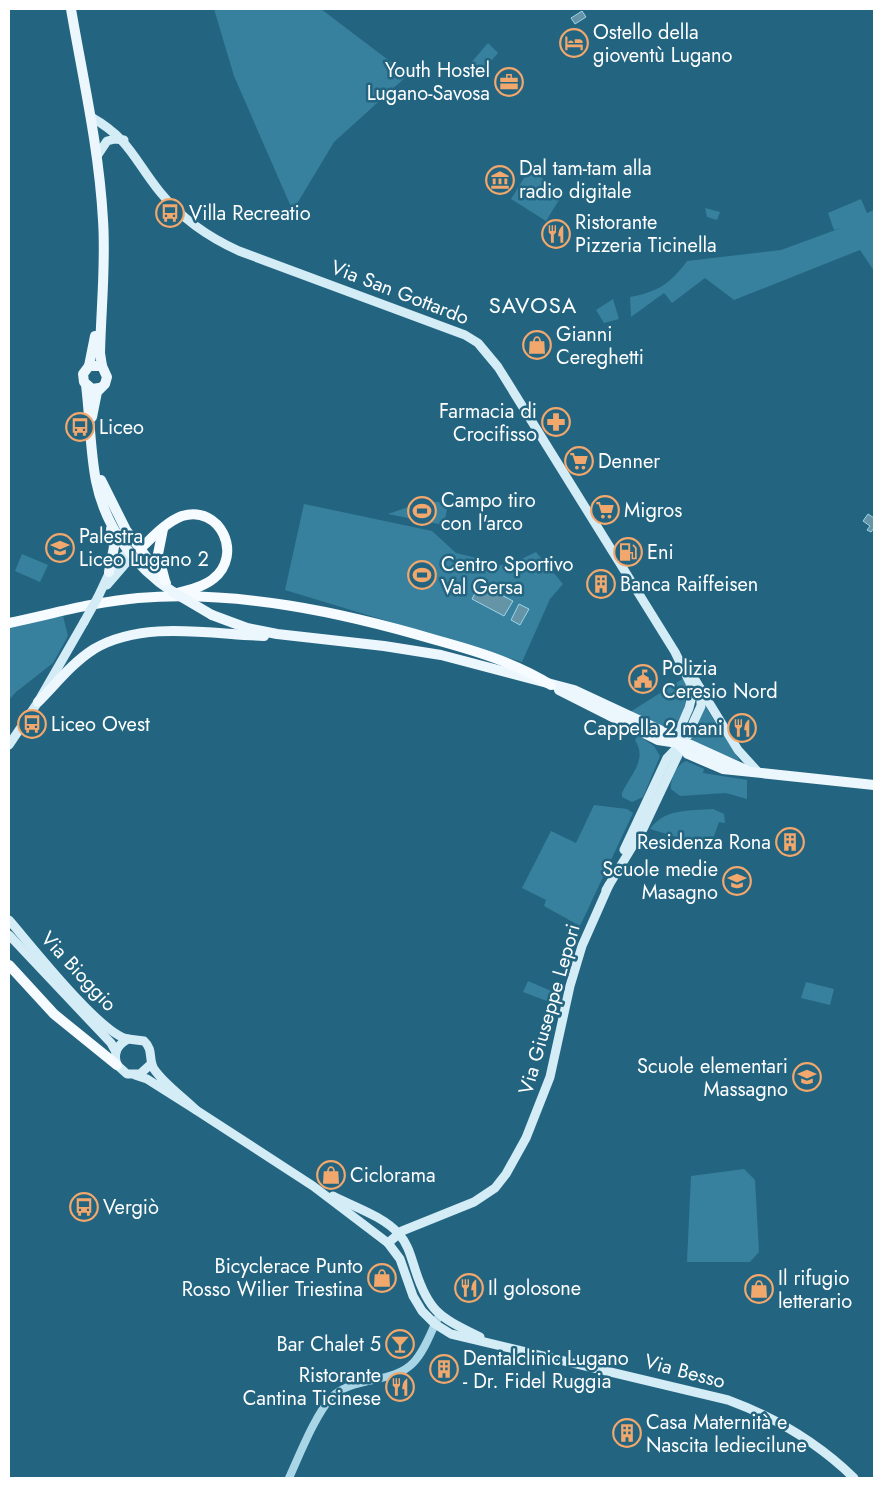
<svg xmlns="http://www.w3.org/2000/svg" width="883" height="1487" font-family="Jost,sans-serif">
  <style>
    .green { fill: #37819e }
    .water { fill: #6594a7; stroke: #9dd4e8 }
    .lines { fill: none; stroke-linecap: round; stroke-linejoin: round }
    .tertiary { stroke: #a9d6e7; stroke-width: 8 }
    .secondary { stroke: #d3ecf6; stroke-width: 9 }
    .primary { stroke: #ebf7fd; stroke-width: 10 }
    .trunk { stroke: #f5fbfe; stroke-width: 10 }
    .secondary-bridge { stroke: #d3ecf6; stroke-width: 9 }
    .primary-bridge { stroke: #ebf7fd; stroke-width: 10 }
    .labels { text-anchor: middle; stroke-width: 5; stroke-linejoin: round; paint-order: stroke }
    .poi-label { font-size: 20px; fill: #fff; stroke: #236580; text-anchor: start }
    .street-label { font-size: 20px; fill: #fff; stroke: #236580 }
    .quarter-label { font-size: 22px; letter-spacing: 1px; fill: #fff; stroke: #236580 }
  </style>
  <rect width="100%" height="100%" fill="#236580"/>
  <g class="green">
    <path d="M 214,9 L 321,9 L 408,75 L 334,142 L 298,202 L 295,216 L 234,76 Z"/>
    <path d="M 488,43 L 498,53 L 480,73 L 470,64 Z"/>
    <path d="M 529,170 L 564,192 L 546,221 L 511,199 Z"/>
    <path d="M 861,199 L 867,213 L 874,210 L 874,271 L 860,250 L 734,300 L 705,278 L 672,303 L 664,293 L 631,317 L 630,297 C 658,292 671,283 687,261 L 781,250 L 841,228 L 834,230 L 828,213 Z"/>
    <path d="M 705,208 L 720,212 L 717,220 L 707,217 Z"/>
    <path d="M 613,299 L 619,319 L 604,323 L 596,310 Z"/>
    <path d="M 426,501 L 448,503 L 444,525 L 388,514 Z"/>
    <path d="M 304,504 L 432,531 L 456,553 L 485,560 L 492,566 L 511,564 L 536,552 L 563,584 L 550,599 L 522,662 L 285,590 Z"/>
    <path d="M 22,554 L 48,565 L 40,582 L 15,571 Z"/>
    <path d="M 63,616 L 68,636 L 53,663 L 16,692 L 9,700 L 9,627 Z"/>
    <path d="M 684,678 C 689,696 686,732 658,725 C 649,723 639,716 630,712 Z"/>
    <path d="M 705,706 L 740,761 L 689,741 Z"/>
    <path d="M 638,735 L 654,746 L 660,756 L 643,797 L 632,802 L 622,797 L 622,793 C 630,775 648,760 635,740 Z"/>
    <path d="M 686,761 L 704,769 L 703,773 L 747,780 L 747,799 L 726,793 L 680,796 L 671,789 C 670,779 677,764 686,761 Z"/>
    <path d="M 594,805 L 627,809 L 633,813 L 580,926 L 544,906 L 546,900 L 522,888 L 551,831 L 576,843 Z"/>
    <path d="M 713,809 L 724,814 L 725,823 L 719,822 L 710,847 L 650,829 C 665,808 689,811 713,809 Z"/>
    <path d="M 528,981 L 558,994 L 555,1004 L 523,992 Z"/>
    <path d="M 806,982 L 834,989 L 830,1005 L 801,998 Z"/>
    <path d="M 744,1169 L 755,1180 L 759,1252 L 750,1262 L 687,1262 L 691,1176 Z"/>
  </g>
  <g class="water">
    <path d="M 582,11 L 586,17 L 575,24 L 571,18 Z"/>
    <path d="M 868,514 L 874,518 L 874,528 L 871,532 L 867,530 L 870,526 L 863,521 Z"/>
    <path d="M 480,584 L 513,601 L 504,616 L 472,599 Z"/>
    <path d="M 519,604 L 529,609 L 520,625 L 511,620 Z"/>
  </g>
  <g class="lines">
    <path class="tertiary" d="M 289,1478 C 299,1456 316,1413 332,1397 C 353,1376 393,1384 413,1363 C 425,1351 431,1331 439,1316"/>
    <g class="secondary">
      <path d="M 91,117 C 130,139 134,160 160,192 C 181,218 208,237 239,251 L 465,335 L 478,343 L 498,367 L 675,652 L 690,683 L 692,696 L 689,708 L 679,731 L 678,755 L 643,829 L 606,890"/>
      <path d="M 97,156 L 107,141 L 115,139 L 124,140"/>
      <path d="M 107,585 L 132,556"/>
      <path d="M 98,597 L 114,563 L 129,552"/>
      <path d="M 686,665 L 738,750 L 758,772"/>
      <path d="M 9,745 L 38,702 L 84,622"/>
      <path d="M 624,850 L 667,758 L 687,737 L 694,721 L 701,706 L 701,689"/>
      <path d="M 9,920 C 30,944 101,1035 128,1039"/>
      <path d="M 9,935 L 111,1043 L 116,1052"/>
      <path d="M 135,1075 L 147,1079 L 196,1110 C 183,1097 164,1084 154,1069 C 148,1060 154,1050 144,1041 L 128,1039 C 117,1045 113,1053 117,1065 L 127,1074 L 140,1074 L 151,1064"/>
      <path d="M 196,1110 L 313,1186 L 388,1243 L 400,1259 L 413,1296 L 422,1311 L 435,1324 L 451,1334 L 728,1400 C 774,1417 819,1444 854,1478"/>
      <path d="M 333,1196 C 354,1207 383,1216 399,1234 C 408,1244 411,1257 415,1269 C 429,1313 440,1317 480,1337"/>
      <path d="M 388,1243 L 402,1231 L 474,1202 L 495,1188 L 506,1174 L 526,1138 L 550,1077 L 570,986 L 582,946 L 609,885"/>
    </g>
    <g class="primary">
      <path d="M 71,9 C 83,79 99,148 103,220 C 106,264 101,308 100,353 L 102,366"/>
      <path d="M 89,366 L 95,336"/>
      <path d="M 86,385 C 90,417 90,450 96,481 C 105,526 134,567 173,592"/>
      <path d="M 92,417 L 97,392 L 105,384 L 107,377 L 102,366 L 89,366 L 83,374 L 84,382 L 92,389 L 99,388"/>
      <path d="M 101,480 L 126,530 L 166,583"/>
      <path d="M 109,572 L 114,547 L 111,529"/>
      <path d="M 212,615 L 247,628 L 277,634 L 384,646 L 441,655 L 574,690 L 662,731 L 676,741 L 688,754 L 723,769 L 874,785"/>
      <path d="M 559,690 L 658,740 L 691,745 L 746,770"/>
      <path d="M 38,702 C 56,684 72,663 94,649 C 143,620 210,634 264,636"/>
    </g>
    <g class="trunk">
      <path d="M 163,529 L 158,554 L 165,581"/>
      <path d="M 140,549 C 152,538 166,522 182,516 C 220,504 244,555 213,579 C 202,588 187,590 174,594"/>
      <path d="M 9,623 C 52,614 94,602 138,598 C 238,590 341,612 436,640 C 476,651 516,663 551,685"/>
      <path d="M 9,965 L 54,1014 L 117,1065"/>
    </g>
    <path class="secondary-bridge" d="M 84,622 L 98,597"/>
    <path class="primary-bridge" d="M 173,592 L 212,615"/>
  </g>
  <defs>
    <symbol id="hotel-ring" viewBox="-11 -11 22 22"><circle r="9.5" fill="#236580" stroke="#f2a76c" stroke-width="1.5"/><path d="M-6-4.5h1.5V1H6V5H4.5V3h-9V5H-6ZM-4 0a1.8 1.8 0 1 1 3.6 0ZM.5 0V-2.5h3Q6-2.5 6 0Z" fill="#f2a76c"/></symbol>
    <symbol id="office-ring" viewBox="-11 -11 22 22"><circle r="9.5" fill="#236580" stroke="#f2a76c" stroke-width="1.5"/><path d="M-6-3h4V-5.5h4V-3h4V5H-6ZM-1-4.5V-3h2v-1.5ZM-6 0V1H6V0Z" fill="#f2a76c"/></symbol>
    <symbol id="museum-ring" viewBox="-11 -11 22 22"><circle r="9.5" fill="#236580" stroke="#f2a76c" stroke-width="1.5"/><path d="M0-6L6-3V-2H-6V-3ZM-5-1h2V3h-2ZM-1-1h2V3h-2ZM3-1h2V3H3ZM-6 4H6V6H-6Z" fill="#f2a76c"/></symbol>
    <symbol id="bus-ring" viewBox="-11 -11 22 22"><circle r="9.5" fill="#236580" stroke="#f2a76c" stroke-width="1.5"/><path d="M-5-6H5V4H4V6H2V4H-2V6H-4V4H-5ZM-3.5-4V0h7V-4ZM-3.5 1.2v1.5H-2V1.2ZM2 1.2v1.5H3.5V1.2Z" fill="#f2a76c"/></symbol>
    <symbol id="restaurant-ring" viewBox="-11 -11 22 22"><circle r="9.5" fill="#236580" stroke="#f2a76c" stroke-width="1.5"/><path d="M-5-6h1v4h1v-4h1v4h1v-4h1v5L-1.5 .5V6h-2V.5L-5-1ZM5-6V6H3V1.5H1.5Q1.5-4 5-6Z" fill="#f2a76c"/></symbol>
    <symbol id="shop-ring" viewBox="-11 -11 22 22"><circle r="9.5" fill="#236580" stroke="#f2a76c" stroke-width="1.5"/><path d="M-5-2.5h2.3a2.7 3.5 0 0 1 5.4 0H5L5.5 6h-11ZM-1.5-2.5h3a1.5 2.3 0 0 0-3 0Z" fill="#f2a76c"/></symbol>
    <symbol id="pharmacy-ring" viewBox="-11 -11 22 22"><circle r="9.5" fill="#236580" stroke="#f2a76c" stroke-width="1.5"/><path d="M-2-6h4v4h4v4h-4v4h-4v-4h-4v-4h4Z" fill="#f2a76c"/></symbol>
    <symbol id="supermarket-ring" viewBox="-11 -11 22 22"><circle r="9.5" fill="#236580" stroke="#f2a76c" stroke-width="1.5"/><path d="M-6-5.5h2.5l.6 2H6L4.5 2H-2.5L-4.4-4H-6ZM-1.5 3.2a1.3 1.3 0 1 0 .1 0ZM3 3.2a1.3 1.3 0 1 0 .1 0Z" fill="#f2a76c"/></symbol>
    <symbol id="stadium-ring" viewBox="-11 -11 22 22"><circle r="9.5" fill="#236580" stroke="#f2a76c" stroke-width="1.5"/><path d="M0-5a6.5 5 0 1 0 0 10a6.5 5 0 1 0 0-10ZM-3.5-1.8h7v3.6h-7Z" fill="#f2a76c"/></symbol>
    <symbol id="school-ring" viewBox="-11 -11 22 22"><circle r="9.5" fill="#236580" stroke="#f2a76c" stroke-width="1.5"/><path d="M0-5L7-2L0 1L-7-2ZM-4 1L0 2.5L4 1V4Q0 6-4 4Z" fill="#f2a76c"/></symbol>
    <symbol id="fuel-ring" viewBox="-11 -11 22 22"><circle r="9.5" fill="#236580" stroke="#f2a76c" stroke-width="1.5"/><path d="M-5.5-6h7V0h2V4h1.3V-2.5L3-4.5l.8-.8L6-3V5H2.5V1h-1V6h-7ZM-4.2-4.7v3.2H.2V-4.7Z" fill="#f2a76c"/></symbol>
    <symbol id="building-ring" viewBox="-11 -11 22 22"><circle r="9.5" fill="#236580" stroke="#f2a76c" stroke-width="1.5"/><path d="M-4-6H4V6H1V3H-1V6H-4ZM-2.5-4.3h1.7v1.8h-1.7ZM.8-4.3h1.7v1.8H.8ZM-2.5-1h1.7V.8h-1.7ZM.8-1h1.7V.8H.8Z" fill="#f2a76c"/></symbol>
    <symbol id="civic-ring" viewBox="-11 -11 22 22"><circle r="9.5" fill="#236580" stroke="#f2a76c" stroke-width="1.5"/><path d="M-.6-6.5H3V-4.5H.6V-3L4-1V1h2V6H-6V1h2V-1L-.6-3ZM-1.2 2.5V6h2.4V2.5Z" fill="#f2a76c"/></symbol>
    <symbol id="bar-ring" viewBox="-11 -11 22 22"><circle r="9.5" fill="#236580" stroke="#f2a76c" stroke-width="1.5"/><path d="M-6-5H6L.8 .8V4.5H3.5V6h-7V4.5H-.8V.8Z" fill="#f2a76c"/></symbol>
  </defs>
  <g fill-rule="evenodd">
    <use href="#hotel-ring" x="558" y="27" width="32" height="32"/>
    <use href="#office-ring" x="493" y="66" width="32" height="32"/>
    <use href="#museum-ring" x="484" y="164" width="32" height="32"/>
    <use href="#bus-ring" x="154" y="197" width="32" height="32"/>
    <use href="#restaurant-ring" x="540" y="218" width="32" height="32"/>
    <use href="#shop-ring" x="521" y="329" width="32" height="32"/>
    <use href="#pharmacy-ring" x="540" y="406" width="32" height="32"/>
    <use href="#bus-ring" x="64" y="411" width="32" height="32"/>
    <use href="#supermarket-ring" x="563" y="445" width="32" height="32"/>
    <use href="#supermarket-ring" x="589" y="494" width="32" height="32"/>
    <use href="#stadium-ring" x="406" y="495" width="32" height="32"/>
    <use href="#school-ring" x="44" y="532" width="32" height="32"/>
    <use href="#fuel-ring" x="612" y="536" width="32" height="32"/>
    <use href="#stadium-ring" x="406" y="559" width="32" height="32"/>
    <use href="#building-ring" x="585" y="568" width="32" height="32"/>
    <use href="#civic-ring" x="627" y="663" width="32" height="32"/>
    <use href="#bus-ring" x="16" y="708" width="32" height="32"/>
    <use href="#restaurant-ring" x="726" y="712" width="32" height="32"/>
    <use href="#building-ring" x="774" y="826" width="32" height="32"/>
    <use href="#school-ring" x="721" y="865" width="32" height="32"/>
    <use href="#school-ring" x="791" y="1061" width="32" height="32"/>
    <use href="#shop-ring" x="315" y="1159" width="32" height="32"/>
    <use href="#bus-ring" x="68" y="1191" width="32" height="32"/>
    <use href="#shop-ring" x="366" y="1262" width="32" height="32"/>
    <use href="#restaurant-ring" x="453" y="1272" width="32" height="32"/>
    <use href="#shop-ring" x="743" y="1273" width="32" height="32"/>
    <use href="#bar-ring" x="384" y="1328" width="32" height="32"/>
    <use href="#building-ring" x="428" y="1353" width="32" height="32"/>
    <use href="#restaurant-ring" x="384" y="1371" width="32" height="32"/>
    <use href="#building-ring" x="611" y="1417" width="32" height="32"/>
  </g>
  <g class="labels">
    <g class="poi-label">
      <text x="593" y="39">Ostello della<tspan x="593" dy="23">gioventù Lugano</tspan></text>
      <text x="490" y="77" text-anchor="end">Youth Hostel<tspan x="490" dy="23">Lugano-Savosa</tspan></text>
      <text x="519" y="175">Dal tam-tam alla<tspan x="519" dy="23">radio digitale</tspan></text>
      <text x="189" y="220">Villa Recreatio</text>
      <text x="575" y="229">Ristorante<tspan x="575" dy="23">Pizzeria Ticinella</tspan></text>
      <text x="556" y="341">Gianni<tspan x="556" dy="23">Cereghetti</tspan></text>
      <text x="537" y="418" text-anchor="end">Farmacia di<tspan x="537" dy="23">Crocifisso</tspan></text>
      <text x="99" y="434">Liceo</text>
      <text x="598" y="468">Denner</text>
      <text x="441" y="507">Campo tiro<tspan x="441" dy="23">con l'arco</tspan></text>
      <text x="624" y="517">Migros</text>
      <text x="79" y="543">Palestra<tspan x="79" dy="23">Liceo Lugano 2</tspan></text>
      <text x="647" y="559">Eni</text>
      <text x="441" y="571">Centro Sportivo<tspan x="441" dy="23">Val Gersa</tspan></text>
      <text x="620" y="591">Banca Raiffeisen</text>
      <text x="662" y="675">Polizia<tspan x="662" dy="23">Ceresio Nord</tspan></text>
      <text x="51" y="731">Liceo Ovest</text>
      <text x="723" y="735" text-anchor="end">Cappella 2 mani</text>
      <text x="771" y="849" text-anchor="end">Residenza Rona</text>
      <text x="718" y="876" text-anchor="end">Scuole medie<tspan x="718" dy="23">Masagno</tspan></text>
      <text x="788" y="1073" text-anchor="end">Scuole elementari<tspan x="788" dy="23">Massagno</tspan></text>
      <text x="350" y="1182">Ciclorama</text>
      <text x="103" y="1214">Vergiò</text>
      <text x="363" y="1273" text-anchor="end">Bicyclerace Punto<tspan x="363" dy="23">Rosso Wilier Triestina</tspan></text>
      <text x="778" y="1285">Il rifugio<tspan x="778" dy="23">letterario</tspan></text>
      <text x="488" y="1295">Il golosone</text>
      <text x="381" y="1351" text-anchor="end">Bar Chalet 5</text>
      <text x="463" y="1365">Dentalclinic Lugano<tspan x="463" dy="23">- Dr. Fidel Ruggia</tspan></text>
      <text x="381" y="1382" text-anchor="end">Ristorante<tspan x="381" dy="23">Cantina Ticinese</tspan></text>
      <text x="646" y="1429">Casa Maternità e<tspan x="646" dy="23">Nascita lediecilune</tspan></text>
    </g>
    <g class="street-label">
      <text transform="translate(400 292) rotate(21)" y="7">Via San Gottardo</text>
      <text transform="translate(79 971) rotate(47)" y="7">Via Bioggio</text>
      <text transform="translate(549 1009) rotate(-74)" y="7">Via Giuseppe Lepori</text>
      <text transform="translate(685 1371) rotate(15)" y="7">Via Besso</text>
    </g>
    <g class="quarter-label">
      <text x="533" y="313">SAVOSA</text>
    </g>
  </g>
  <rect width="883" height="1487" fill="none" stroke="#ffffff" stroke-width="20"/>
</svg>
